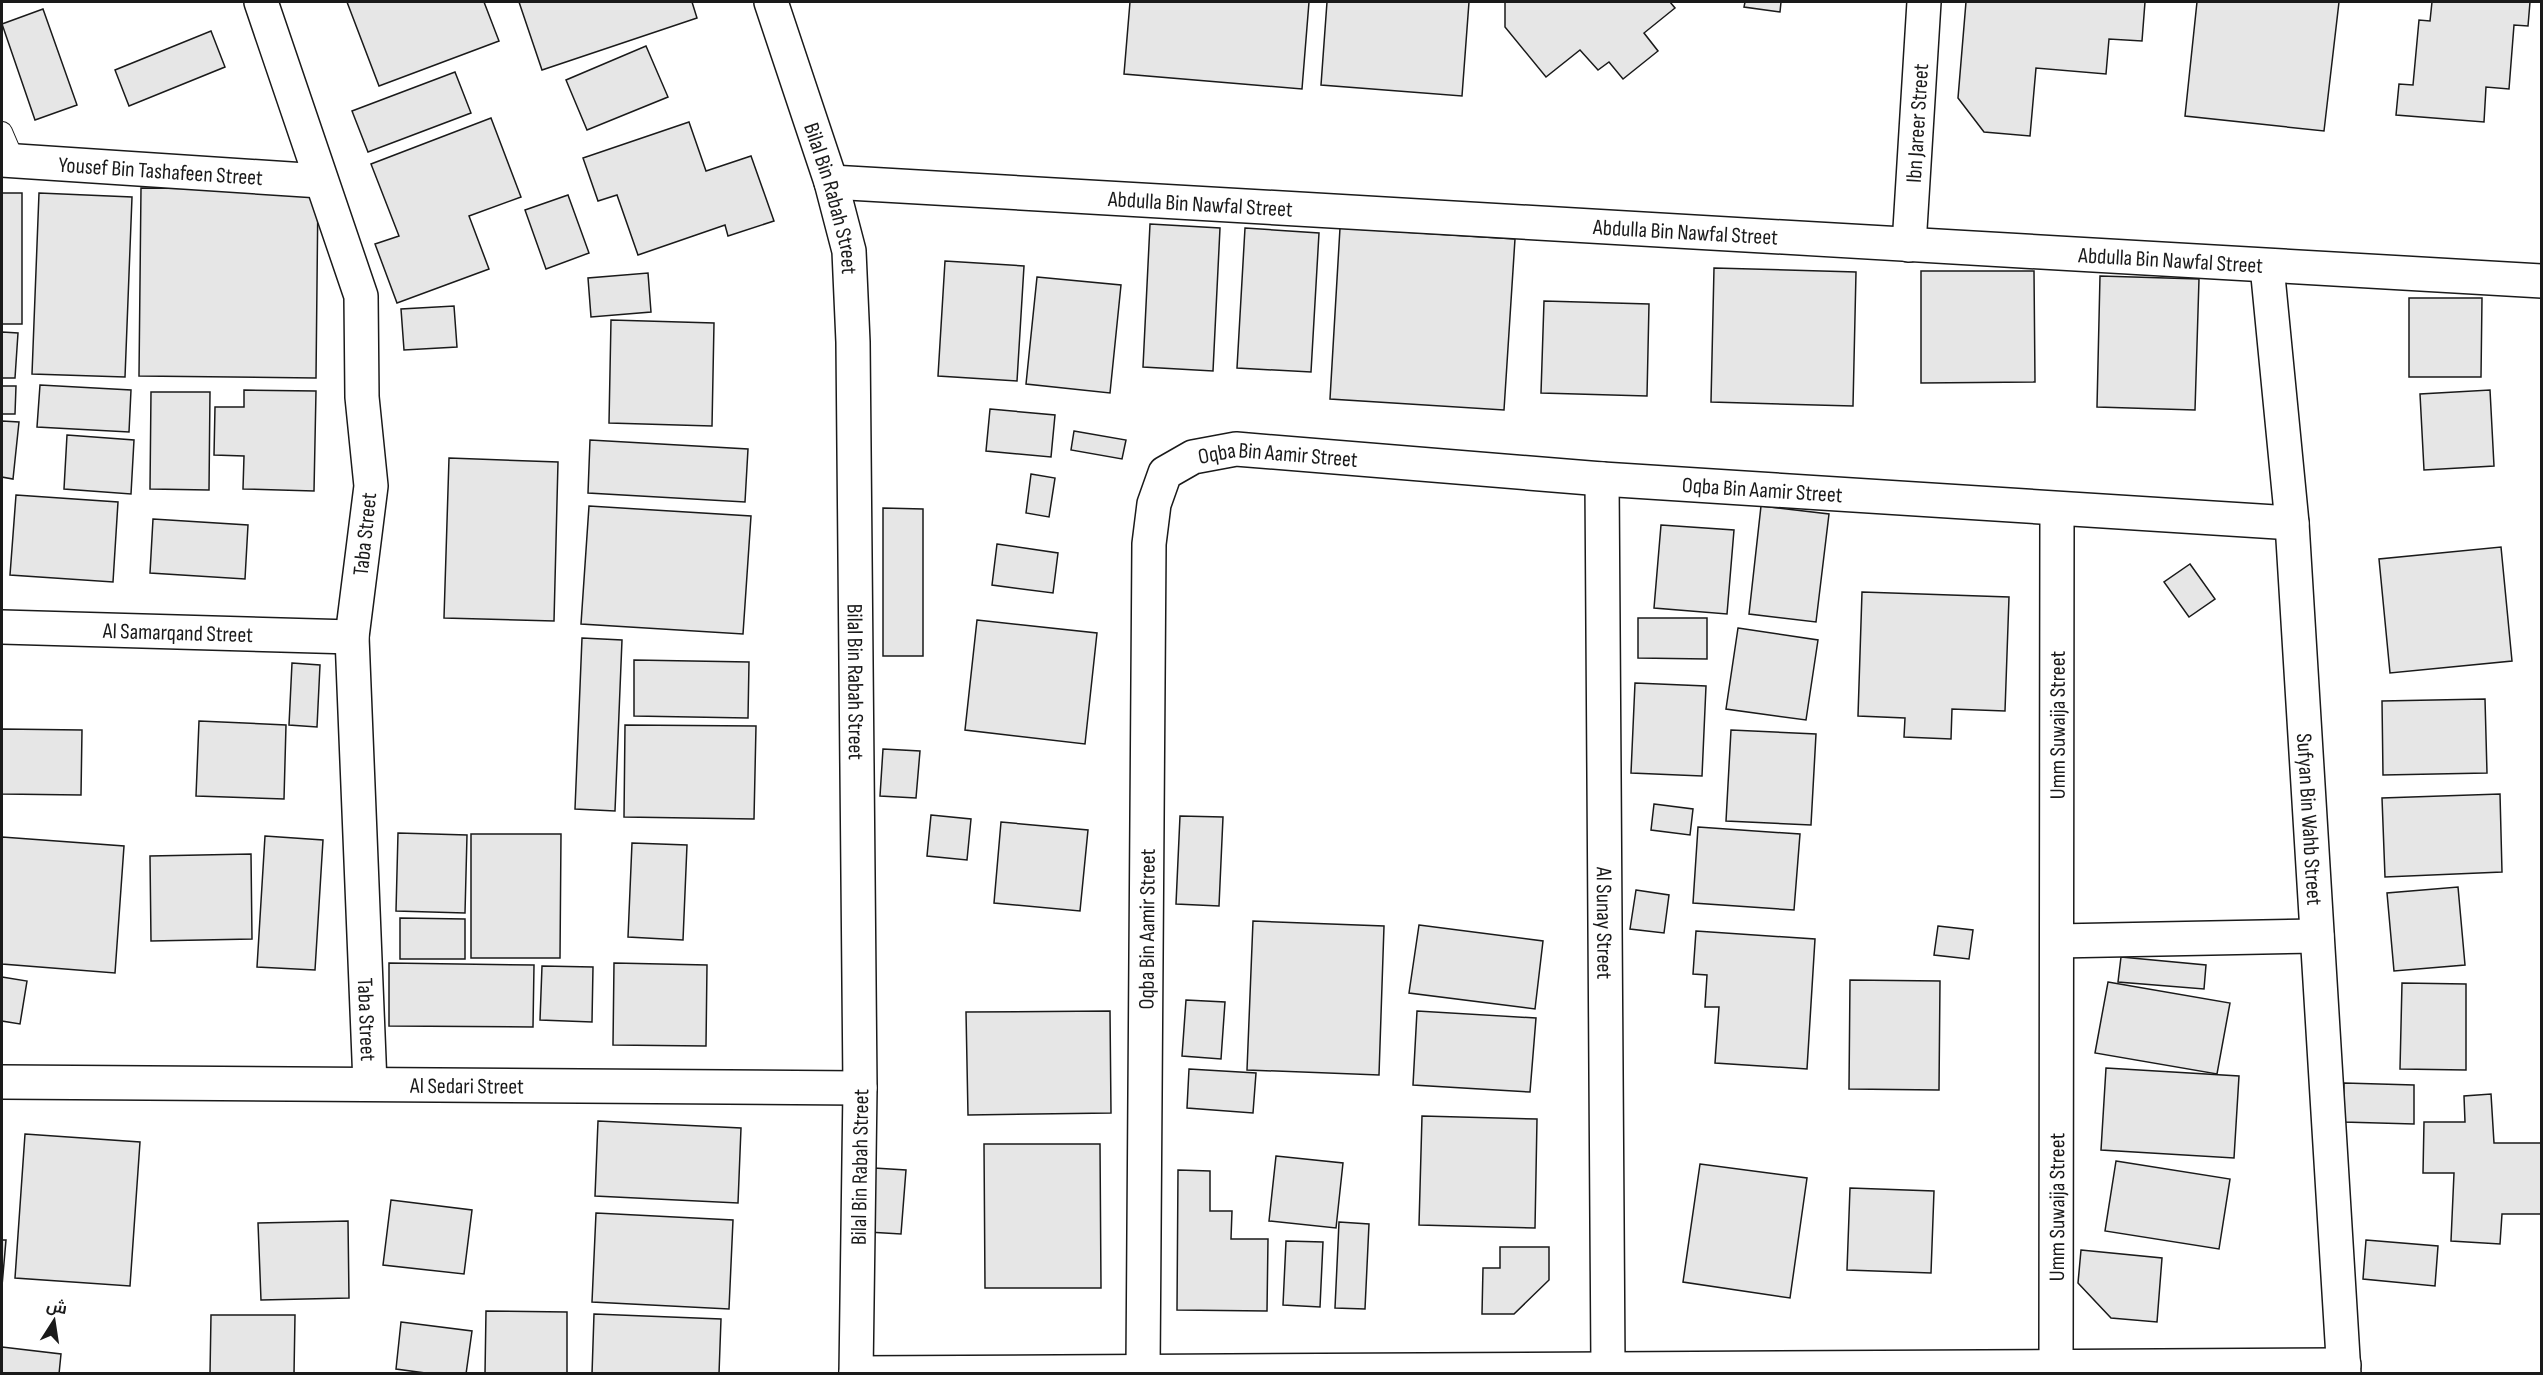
<svg xmlns="http://www.w3.org/2000/svg" width="2543" height="1375" font-family="'Sofia Sans Condensed',Cairo,sans-serif">
  <style>
    .building { fill: #e6e6e6; stroke: #1a1a1a; stroke-width: 1.5 }
    .lines { fill: none; stroke-linecap: round; stroke-linejoin: round }
    .service-casing { stroke: #1a1a1a; stroke-width: 22 }
    .minor-casing { stroke: #1a1a1a; stroke-width: 36 }
    .tertiary-casing { stroke: #1a1a1a; stroke-width: 36 }
    .service { stroke: #fff; stroke-width: 20 }
    .minor { stroke: #fff; stroke-width: 33 }
    .tertiary { stroke: #fff; stroke-width: 33 }
    .labels { text-anchor: middle; stroke-width: 4.5; stroke-linejoin: round; paint-order: stroke }
    .street-label { font-size: 22px; fill: #1a1a1a; stroke: #fff }
  </style>
  <rect width="100%" height="100%" fill="#fff"/>
  <g class="building">
    <path d="M 347,2 L 484,2 L 499,41 L 379,86 Z"/>
    <path d="M 519,2 L 692,2 L 697,18 L 542,70 Z"/>
    <path d="M 1130,2 L 1309,2 L 1302,89 L 1124,74 Z"/>
    <path d="M 1327,2 L 1469,2 L 1462,96 L 1321,85 Z"/>
    <path d="M 1505,2 L 1670,2 L 1675,8 L 1644,33 L 1658,51 L 1623,79 L 1609,62 L 1598,70 L 1580,50 L 1546,77 L 1505,27 Z"/>
    <path d="M 1745,2 L 1781,2 L 1780,12 L 1744,7 Z"/>
    <path d="M 1966,2 L 2145,2 L 2142,41 L 2109,39 L 2106,74 L 2036,68 L 2030,136 L 1984,132 L 1958,98 Z"/>
    <path d="M 2197,2 L 2339,2 L 2324,131 L 2185,116 Z"/>
    <path d="M 2432,2 L 2530,2 L 2528,26 L 2514,25 L 2509,89 L 2486,87 L 2484,122 L 2396,115 L 2399,84 L 2413,85 L 2419,20 L 2430,21 Z"/>
    <path d="M 43,9 L 77,105 L 35,120 L 2,24 Z"/>
    <path d="M 211,31 L 225,67 L 129,106 L 115,70 Z"/>
    <path d="M 646,46 L 668,97 L 587,130 L 566,80 Z"/>
    <path d="M 455,72 L 471,113 L 368,152 L 352,111 Z"/>
    <path d="M 491,118 L 521,197 L 469,216 L 489,269 L 397,303 L 375,244 L 399,236 L 371,164 Z"/>
    <path d="M 689,122 L 706,171 L 751,156 L 774,221 L 728,236 L 725,225 L 638,255 L 617,195 L 598,201 L 583,158 Z"/>
    <path d="M 141,188 L 318,190 L 316,378 L 139,376 Z"/>
    <rect x="2" y="193" width="20" height="131"/>
    <path d="M 39,193 L 132,197 L 125,377 L 32,374 Z"/>
    <path d="M 568,195 L 589,253 L 546,269 L 525,210 Z"/>
    <path d="M 1150,224 L 1220,228 L 1213,371 L 1143,367 Z"/>
    <path d="M 1245,228 L 1319,233 L 1311,372 L 1237,368 Z"/>
    <path d="M 1340,228 L 1515,239 L 1504,410 L 1330,399 Z"/>
    <path d="M 945,261 L 1024,266 L 1017,381 L 938,376 Z"/>
    <path d="M 1714,268 L 1856,272 L 1853,406 L 1711,402 Z"/>
    <path d="M 1921,271 L 2034,271 L 2035,382 L 1921,383 Z"/>
    <path d="M 648,273 L 651,312 L 591,317 L 588,278 Z"/>
    <path d="M 2100,276 L 2199,279 L 2195,410 L 2097,407 Z"/>
    <path d="M 1037,277 L 1121,285 L 1110,393 L 1026,384 Z"/>
    <path d="M 2409,298 L 2482,298 L 2481,377 L 2409,377 Z"/>
    <path d="M 1544,301 L 1649,304 L 1647,396 L 1541,393 Z"/>
    <path d="M 454,306 L 457,347 L 404,350 L 401,309 Z"/>
    <path d="M 611,320 L 714,323 L 712,426 L 609,423 Z"/>
    <path d="M 2,332 L 18,333 L 15,378 L 2,378 Z"/>
    <path d="M 40,385 L 131,390 L 129,432 L 37,427 Z"/>
    <path d="M 2,386 L 16,386 L 15,414 L 2,414 Z"/>
    <path d="M 244,390 L 316,391 L 314,491 L 243,489 L 244,456 L 214,455 L 215,407 L 244,407 Z"/>
    <path d="M 2490,390 L 2494,466 L 2424,470 L 2420,394 Z"/>
    <path d="M 151,392 L 210,392 L 209,490 L 150,489 Z"/>
    <path d="M 990,409 L 1055,415 L 1051,457 L 986,451 Z"/>
    <path d="M 2,421 L 19,422 L 13,479 L 2,477 Z"/>
    <path d="M 1074,431 L 1126,440 L 1122,459 L 1071,450 Z"/>
    <path d="M 67,435 L 134,440 L 131,494 L 64,489 Z"/>
    <path d="M 590,440 L 748,449 L 745,502 L 588,493 Z"/>
    <path d="M 449,458 L 558,462 L 554,621 L 444,618 Z"/>
    <path d="M 1031,474 L 1055,478 L 1049,517 L 1026,513 Z"/>
    <path d="M 16,495 L 118,502 L 113,582 L 10,575 Z"/>
    <path d="M 589,506 L 751,516 L 743,634 L 581,624 Z"/>
    <path d="M 1761,506 L 1829,514 L 1816,622 L 1749,614 Z"/>
    <path d="M 883,508 L 923,509 L 923,656 L 883,656 Z"/>
    <path d="M 153,519 L 248,525 L 245,579 L 150,573 Z"/>
    <path d="M 1661,525 L 1734,530 L 1727,614 L 1654,608 Z"/>
    <path d="M 997,544 L 1058,553 L 1053,593 L 992,585 Z"/>
    <path d="M 2501,547 L 2512,661 L 2390,673 L 2379,559 Z"/>
    <path d="M 2190,564 L 2215,599 L 2189,617 L 2164,582 Z"/>
    <path d="M 1862,592 L 2009,597 L 2005,711 L 1952,709 L 1951,739 L 1904,737 L 1905,718 L 1858,716 Z"/>
    <path d="M 1638,618 L 1707,618 L 1707,659 L 1638,658 Z"/>
    <path d="M 977,620 L 1097,633 L 1085,744 L 965,730 Z"/>
    <path d="M 1738,628 L 1818,640 L 1806,720 L 1726,709 Z"/>
    <path d="M 582,638 L 622,640 L 615,811 L 575,809 Z"/>
    <path d="M 634,660 L 749,662 L 748,718 L 634,716 Z"/>
    <path d="M 292,663 L 320,665 L 317,727 L 289,725 Z"/>
    <path d="M 1635,683 L 1706,686 L 1702,776 L 1631,773 Z"/>
    <path d="M 2485,699 L 2487,773 L 2383,775 L 2382,701 Z"/>
    <path d="M 199,721 L 286,725 L 284,799 L 196,796 Z"/>
    <path d="M 625,725 L 756,726 L 754,819 L 624,817 Z"/>
    <path d="M 2,729 L 82,730 L 81,795 L 2,794 Z"/>
    <path d="M 1731,730 L 1816,734 L 1811,825 L 1726,821 Z"/>
    <path d="M 883,749 L 920,751 L 916,798 L 880,796 Z"/>
    <path d="M 2500,794 L 2502,872 L 2385,877 L 2382,798 Z"/>
    <path d="M 1654,804 L 1693,809 L 1690,835 L 1651,830 Z"/>
    <path d="M 931,815 L 971,819 L 967,860 L 927,856 Z"/>
    <path d="M 1180,816 L 1223,817 L 1219,906 L 1176,904 Z"/>
    <path d="M 1001,822 L 1088,830 L 1080,911 L 994,903 Z"/>
    <path d="M 1698,827 L 1800,834 L 1794,910 L 1693,903 Z"/>
    <path d="M 398,833 L 467,835 L 465,913 L 396,911 Z"/>
    <path d="M 471,834 L 561,834 L 560,958 L 471,958 Z"/>
    <path d="M 265,836 L 323,840 L 315,970 L 257,967 Z"/>
    <path d="M 2,837 L 124,846 L 115,973 L 2,964 Z"/>
    <path d="M 632,843 L 687,845 L 683,940 L 628,937 Z"/>
    <path d="M 251,854 L 252,939 L 151,941 L 150,856 Z"/>
    <path d="M 2458,887 L 2465,965 L 2394,971 L 2387,893 Z"/>
    <path d="M 1636,890 L 1669,895 L 1664,933 L 1630,929 Z"/>
    <path d="M 400,918 L 465,919 L 465,959 L 400,959 Z"/>
    <path d="M 1253,921 L 1384,926 L 1379,1075 L 1247,1070 Z"/>
    <path d="M 1419,925 L 1543,941 L 1535,1009 L 1409,993 Z"/>
    <path d="M 1938,926 L 1973,930 L 1969,959 L 1934,955 Z"/>
    <path d="M 1696,931 L 1815,939 L 1807,1069 L 1715,1063 L 1719,1007 L 1705,1007 L 1707,975 L 1693,974 Z"/>
    <path d="M 2121,957 L 2206,965 L 2204,989 L 2118,982 Z"/>
    <path d="M 389,963 L 534,965 L 533,1027 L 389,1026 Z"/>
    <path d="M 614,963 L 707,965 L 706,1046 L 613,1045 Z"/>
    <path d="M 542,966 L 593,967 L 592,1022 L 540,1020 Z"/>
    <path d="M 2,977 L 27,981 L 20,1024 L 2,1021 Z"/>
    <path d="M 1850,980 L 1940,981 L 1939,1090 L 1849,1089 Z"/>
    <path d="M 2108,982 L 2230,1003 L 2217,1074 L 2095,1053 Z"/>
    <path d="M 2402,983 L 2466,984 L 2466,1070 L 2400,1069 Z"/>
    <path d="M 1186,1000 L 1225,1002 L 1221,1059 L 1182,1056 Z"/>
    <path d="M 1110,1011 L 1111,1113 L 968,1115 L 966,1012 Z"/>
    <path d="M 1417,1011 L 1536,1018 L 1530,1092 L 1413,1085 Z"/>
    <path d="M 2106,1068 L 2239,1076 L 2234,1158 L 2101,1150 Z"/>
    <path d="M 1189,1069 L 1256,1073 L 1253,1113 L 1187,1108 Z"/>
    <path d="M 2344,1083 L 2414,1085 L 2414,1124 L 2343,1122 Z"/>
    <path d="M 2491,1094 L 2494,1143 L 2542,1143 L 2542,1214 L 2502,1214 L 2500,1244 L 2451,1241 L 2454,1173 L 2423,1173 L 2424,1122 L 2465,1122 L 2464,1096 Z"/>
    <path d="M 1422,1116 L 1537,1119 L 1535,1228 L 1419,1225 Z"/>
    <path d="M 598,1121 L 741,1128 L 738,1203 L 595,1196 Z"/>
    <path d="M 25,1134 L 140,1142 L 130,1286 L 15,1278 Z"/>
    <path d="M 984,1144 L 1100,1144 L 1101,1288 L 985,1288 Z"/>
    <path d="M 1276,1156 L 1343,1163 L 1336,1228 L 1269,1221 Z"/>
    <path d="M 2116,1161 L 2230,1179 L 2219,1249 L 2105,1231 Z"/>
    <path d="M 1700,1164 L 1807,1178 L 1790,1298 L 1683,1282 Z"/>
    <path d="M 874,1168 L 906,1170 L 901,1234 L 868,1232 Z"/>
    <path d="M 1178,1170 L 1210,1171 L 1210,1211 L 1232,1211 L 1231,1239 L 1268,1239 L 1267,1311 L 1177,1310 Z"/>
    <path d="M 1850,1188 L 1934,1191 L 1931,1273 L 1847,1270 Z"/>
    <path d="M 391,1200 L 472,1210 L 464,1274 L 383,1265 Z"/>
    <path d="M 596,1213 L 733,1220 L 729,1309 L 592,1302 Z"/>
    <path d="M 348,1221 L 349,1298 L 261,1300 L 258,1223 Z"/>
    <path d="M 1339,1222 L 1369,1224 L 1365,1309 L 1335,1308 Z"/>
    <path d="M 2,1240 L 6,1240 L 2,1286 Z"/>
    <path d="M 2366,1240 L 2438,1246 L 2435,1286 L 2363,1279 Z"/>
    <path d="M 1286,1241 L 1323,1242 L 1320,1307 L 1283,1305 Z"/>
    <path d="M 1500,1247 L 1549,1247 L 1549,1280 L 1514,1314 L 1482,1314 L 1483,1268 L 1500,1268 Z"/>
    <path d="M 2081,1250 L 2162,1258 L 2157,1322 L 2111,1318 L 2078,1283 Z"/>
    <path d="M 486,1311 L 567,1312 L 567,1374 L 485,1374 Z"/>
    <path d="M 594,1314 L 721,1319 L 719,1374 L 592,1374 Z"/>
    <path d="M 211,1315 L 295,1315 L 294,1374 L 210,1374 Z"/>
    <path d="M 401,1322 L 472,1331 L 466,1374 L 433,1374 L 396,1369 Z"/>
    <path d="M 2,1347 L 61,1354 L 59,1374 L 2,1374 Z"/>
  </g>
  <g class="lines">
    <defs>
      <path id="service" d="M 2,132 L 14,160"/>
      <g id="minor">
        <path id="s1" d="M 261,2 L 361,296 L 362,397 L 371,486 L 352,637 L 370,1084"/>
        <path id="s2" d="M 2,160 L 321,181"/>
        <path id="s3" d="M 831,182 L 2542,281"/>
        <path id="s4" d="M 1909,245 L 1924,2"/>
        <path id="s5" d="M 2267,266 L 2292,523 L 2344,1374"/>
        <path id="s6" d="M 1602,479 L 1608,1367"/>
        <path id="s7" d="M 2,627 L 352,637"/>
        <path d="M 2057,941 L 2317,936"/>
        <path id="s8" d="M 2,1082 L 860,1088"/>
        <path id="s9" d="M 2056,1365 L 2057,509"/>
        <path id="s10" d="M 1143,1370 L 1149,544 L 1154,504 L 1165,473 L 1193,457 L 1236,449 L 1602,479 L 2292,523"/>
        <path d="M 856,1373 L 2344,1365"/>
      </g>
      <g id="tertiary">
        <path id="s11" d="M 771,2 L 831,182 L 849,251 L 853,342 L 860,1088 L 856,1374"/>
      </g>
    </defs>
    <use href="#service" class="service-casing"/>
    <use href="#minor" class="minor-casing"/>
    <use href="#tertiary" class="tertiary-casing"/>
    <use href="#service" class="service"/>
    <use href="#minor" class="minor"/>
    <use href="#tertiary" class="tertiary"/>
  </g>
  <g class="labels">
    <g class="street-label">
      <text dy="8" stroke="none"><textPath href="#s4" startOffset="122">Ibn Jareer Street</textPath></text>
      <text dy="8" stroke="none"><textPath href="#s2" startOffset="159">Yousef Bin Tashafeen Street</textPath></text>
      <text dy="8" stroke="none"><textPath href="#s11" startOffset="206">Bilal Bin Rabah Street</textPath></text>
      <text dy="8" stroke="none"><textPath href="#s3" startOffset="370">Abdulla Bin Nawfal Street</textPath></text>
      <text dy="8" stroke="none"><textPath href="#s3" startOffset="856">Abdulla Bin Nawfal Street</textPath></text>
      <text dy="8" stroke="none"><textPath href="#s3" startOffset="1342">Abdulla Bin Nawfal Street</textPath></text>
      <text dy="8" stroke="none"><textPath href="#s10" startOffset="1017">Oqba Bin Aamir Street</textPath></text>
      <text dy="8" stroke="none"><textPath href="#s10" startOffset="1503">Oqba Bin Aamir Street</textPath></text>
      <text transform="translate(364 534) rotate(-84)" y="8">Taba Street</text>
      <text dy="8" stroke="none"><textPath href="#s7" startOffset="176">Al Samarqand Street</textPath></text>
      <text dy="8" stroke="none"><textPath href="#s11" startOffset="692">Bilal Bin Rabah Street</textPath></text>
      <text dy="8" stroke="none"><textPath href="#s9" startOffset="640">Umm Suwaija Street</textPath></text>
      <text dy="8" stroke="none"><textPath href="#s5" startOffset="555">Sufyan Bin Wahb Street</textPath></text>
      <text dy="8" stroke="none"><textPath href="#s6" startOffset="444">Al Sunay Street</textPath></text>
      <text dy="8" stroke="none"><textPath href="#s10" startOffset="441">Oqba Bin Aamir Street</textPath></text>
      <text dy="8" stroke="none"><textPath href="#s1" startOffset="1036">Taba Street</textPath></text>
      <text dy="8" stroke="none"><textPath href="#s8" startOffset="465">Al Sedari Street</textPath></text>
      <text transform="translate(859 1167) rotate(-89)" y="8">Bilal Bin Rabah Street</text>
      <text dy="8" stroke="none"><textPath href="#s9" startOffset="158">Umm Suwaija Street</textPath></text>
    </g>
  </g>
  <rect width="2543" height="1375" fill="none" stroke="#1a1a1a" stroke-width="6"/>
  <g transform="translate(54 1321) rotate(12)" stroke="#ffffff" stroke-width="4.5" paint-order="stroke">
  <path d="M0-4.5L10 22L0 15L-10 22Z" fill="#1a1a1a"/>
  <text y="-9" font-size="16" font-weight="bold" text-anchor="middle" fill="#1a1a1a">ش</text>
  </g>
</svg>
